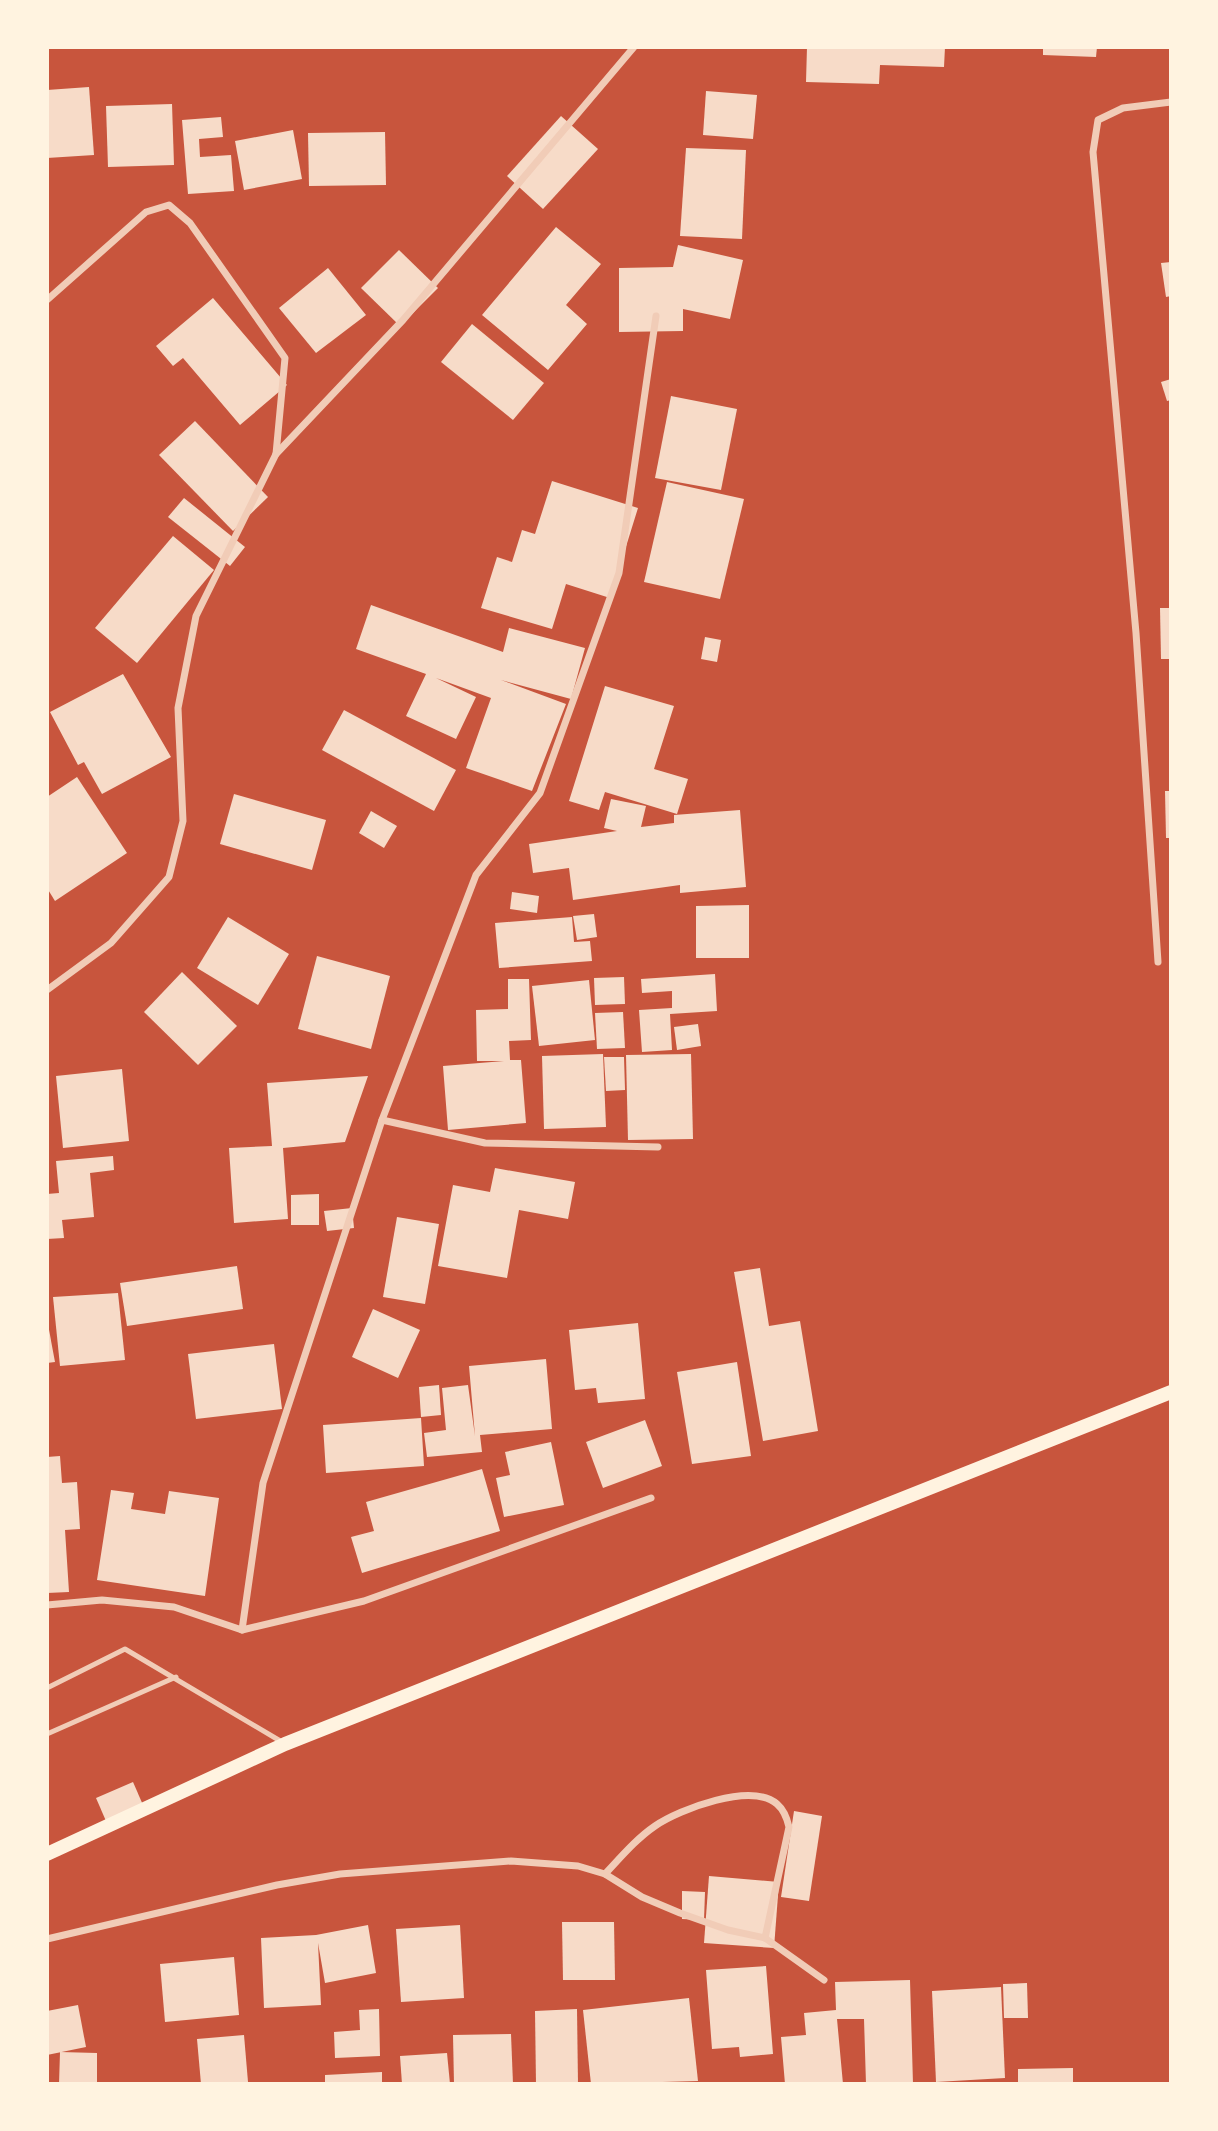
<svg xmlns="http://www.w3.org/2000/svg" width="1218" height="2131" font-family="Overpass,sans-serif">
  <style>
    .building { fill: #f7dbc8 }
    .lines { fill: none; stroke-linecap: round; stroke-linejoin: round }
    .service { stroke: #f1ccb7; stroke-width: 5 }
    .minor { stroke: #f1ccb7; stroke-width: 7 }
    .secondary { stroke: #fff3e0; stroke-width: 14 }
  </style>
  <rect width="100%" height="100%" fill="#c8553d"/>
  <g class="building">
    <path d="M 807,47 L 945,47 L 944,67 L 880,65 L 879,84 L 806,82 Z"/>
    <path d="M 1043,47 L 1097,47 L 1096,57 L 1043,55 Z"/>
    <path d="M 89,87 L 94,155 L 47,158 L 47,90 Z"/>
    <path d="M 706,91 L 757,95 L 753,139 L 703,135 Z"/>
    <path d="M 172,104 L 174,165 L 108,167 L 106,106 Z"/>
    <path d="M 561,116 L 598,149 L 543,209 L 507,176 Z"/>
    <path d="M 221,117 L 223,137 L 199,139 L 200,157 L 231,155 L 234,191 L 188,194 L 182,120 Z"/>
    <path d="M 293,130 L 302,179 L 244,190 L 235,141 Z"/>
    <path d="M 385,132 L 386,185 L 309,186 L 308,133 Z"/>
    <path d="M 686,148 L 746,150 L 742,239 L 680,236 Z"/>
    <path d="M 556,227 L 601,264 L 566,305 L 587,324 L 548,370 L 482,315 Z"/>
    <path d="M 678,245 L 743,260 L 730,319 L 683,309 L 683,331 L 619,332 L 619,268 L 673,267 Z"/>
    <path d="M 399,250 L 438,288 L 400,326 L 361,288 Z"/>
    <path d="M 1171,262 L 1171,296 L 1166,297 L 1161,263 Z"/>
    <path d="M 328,268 L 366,315 L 316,353 L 279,308 Z"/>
    <path d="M 213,298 L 287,385 L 240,425 L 183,358 L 173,366 L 156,346 Z"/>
    <path d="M 472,324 L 544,383 L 513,420 L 441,362 Z"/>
    <path d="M 1171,379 L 1171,400 L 1167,401 L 1161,382 Z"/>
    <path d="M 671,396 L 737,409 L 721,490 L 655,478 Z"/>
    <path d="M 195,421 L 268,497 L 233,531 L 159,455 Z"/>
    <path d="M 552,481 L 638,508 L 610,598 L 566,584 L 552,629 L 481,608 L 497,557 L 512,562 L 522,530 L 535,534 Z"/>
    <path d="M 667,482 L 744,499 L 720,599 L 644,582 Z"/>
    <path d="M 184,498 L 245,547 L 230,566 L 168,517 Z"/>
    <path d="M 173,536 L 214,570 L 137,663 L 95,628 Z"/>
    <path d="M 371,605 L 503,652 L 509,628 L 585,648 L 571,699 L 501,680 L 566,704 L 532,791 L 466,768 L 491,698 L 436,678 L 476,697 L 456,739 L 406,716 L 426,674 L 356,649 Z"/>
    <path d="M 1160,608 L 1171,608 L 1171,659 L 1161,659 Z"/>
    <path d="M 705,637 L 721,640 L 717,662 L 701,659 Z"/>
    <path d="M 123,674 L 171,757 L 102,794 L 84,762 L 78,765 L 50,712 Z"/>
    <path d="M 605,686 L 674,706 L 654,769 L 688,779 L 677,814 L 605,792 L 599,810 L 569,801 Z"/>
    <path d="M 344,710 L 456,770 L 434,811 L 322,750 Z"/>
    <path d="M 77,777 L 127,853 L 55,901 L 47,888 L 47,797 Z"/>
    <path d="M 1165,791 L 1171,791 L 1171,838 L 1166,838 Z"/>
    <path d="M 234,794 L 326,820 L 312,870 L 220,844 Z"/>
    <path d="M 611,799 L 646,806 L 641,827 L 674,823 L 674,815 L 740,810 L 746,887 L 680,893 L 680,885 L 573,900 L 569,868 L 533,873 L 529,844 L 617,831 L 604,828 Z"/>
    <path d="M 371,811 L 397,826 L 384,848 L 359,833 Z"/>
    <path d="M 512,892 L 539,896 L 537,913 L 510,909 Z"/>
    <path d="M 749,905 L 749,958 L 696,958 L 696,906 Z"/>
    <path d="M 594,914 L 597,937 L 577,940 L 573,916 Z"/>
    <path d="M 228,917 L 289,954 L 258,1005 L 197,968 Z"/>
    <path d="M 572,917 L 574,942 L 590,941 L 592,961 L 499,968 L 495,923 Z"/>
    <path d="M 317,956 L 390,976 L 371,1049 L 298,1029 Z"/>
    <path d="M 182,972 L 237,1026 L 198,1065 L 144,1012 Z"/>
    <path d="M 715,974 L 717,1011 L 670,1014 L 672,1050 L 642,1052 L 639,1010 L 672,1008 L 672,991 L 642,993 L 641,979 Z"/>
    <path d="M 624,977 L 625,1004 L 595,1005 L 594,978 Z"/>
    <path d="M 508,979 L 529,979 L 531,1040 L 509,1041 L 510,1060 L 521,1060 L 526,1123 L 448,1130 L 443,1066 L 504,1061 L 477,1061 L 476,1010 L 508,1009 Z"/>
    <path d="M 589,980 L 595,1040 L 539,1046 L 532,986 Z"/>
    <path d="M 623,1012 L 625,1048 L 597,1049 L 595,1013 Z"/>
    <path d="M 698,1024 L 701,1046 L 677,1050 L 674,1027 Z"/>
    <path d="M 603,1054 L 606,1127 L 544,1129 L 542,1056 Z"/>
    <path d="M 691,1054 L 693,1139 L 628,1140 L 626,1055 Z"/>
    <path d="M 604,1057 L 624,1057 L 625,1090 L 606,1091 Z"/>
    <path d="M 122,1069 L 129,1141 L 63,1148 L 56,1076 Z"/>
    <path d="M 368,1076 L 345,1142 L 283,1148 L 288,1219 L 234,1223 L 229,1148 L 272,1146 L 267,1083 Z"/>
    <path d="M 113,1156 L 114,1170 L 90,1173 L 94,1217 L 62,1220 L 64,1238 L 47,1239 L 47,1194 L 59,1193 L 56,1161 Z"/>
    <path d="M 495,1168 L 575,1182 L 568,1219 L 519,1210 L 507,1278 L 438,1266 L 453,1185 L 490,1192 Z"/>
    <path d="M 319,1194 L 319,1225 L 291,1225 L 291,1195 Z"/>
    <path d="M 352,1208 L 354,1228 L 327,1231 L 324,1211 Z"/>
    <path d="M 397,1217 L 439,1224 L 425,1304 L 383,1297 Z"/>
    <path d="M 237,1266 L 243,1309 L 127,1326 L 120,1283 Z"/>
    <path d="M 760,1268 L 769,1326 L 800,1321 L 818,1431 L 763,1441 L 734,1272 Z"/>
    <path d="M 118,1293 L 125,1360 L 60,1366 L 53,1297 Z"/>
    <path d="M 373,1309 L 420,1330 L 398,1378 L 352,1357 Z"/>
    <path d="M 47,1319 L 55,1362 L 47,1363 Z"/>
    <path d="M 638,1323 L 645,1399 L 598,1403 L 596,1388 L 575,1390 L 569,1330 Z"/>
    <path d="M 274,1344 L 282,1409 L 196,1419 L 188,1354 Z"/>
    <path d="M 546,1359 L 552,1429 L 480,1435 L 482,1452 L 427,1457 L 424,1433 L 446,1430 L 442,1388 L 468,1385 L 475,1436 L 469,1366 Z"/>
    <path d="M 737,1362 L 751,1456 L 692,1464 L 677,1372 Z"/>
    <path d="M 439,1385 L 441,1415 L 421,1417 L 419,1387 Z"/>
    <path d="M 421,1418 L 424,1466 L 326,1473 L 323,1425 Z"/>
    <path d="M 645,1420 L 662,1466 L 603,1488 L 586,1442 Z"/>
    <path d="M 551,1442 L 564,1505 L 504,1517 L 496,1478 L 510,1475 L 505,1452 Z"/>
    <path d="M 60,1456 L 62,1483 L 77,1482 L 80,1529 L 65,1530 L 69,1592 L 47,1593 L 47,1457 Z"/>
    <path d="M 482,1469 L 500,1531 L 362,1573 L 351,1537 L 374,1531 L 366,1502 Z"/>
    <path d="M 111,1490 L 134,1493 L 131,1509 L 165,1514 L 169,1491 L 219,1498 L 205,1596 L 97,1580 Z"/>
    <path d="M 133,1782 L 143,1805 L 106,1821 L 96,1798 Z"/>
    <path d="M 794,1811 L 822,1816 L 809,1901 L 781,1897 Z"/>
    <path d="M 709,1876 L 779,1882 L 774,1948 L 704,1943 Z"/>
    <path d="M 682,1891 L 705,1892 L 704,1920 L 682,1919 Z"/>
    <path d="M 562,1922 L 614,1922 L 615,1980 L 563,1980 Z"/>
    <path d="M 368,1925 L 376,1973 L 325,1983 L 318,1943 L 321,2005 L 264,2008 L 261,1938 L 316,1935 Z"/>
    <path d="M 460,1925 L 464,1998 L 401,2002 L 396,1929 Z"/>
    <path d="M 234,1957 L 239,2015 L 165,2022 L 160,1964 Z"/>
    <path d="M 766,1966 L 773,2054 L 740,2057 L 739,2047 L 712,2049 L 706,1970 Z"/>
    <path d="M 910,1980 L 913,2084 L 866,2084 L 864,2019 L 837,2019 L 843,2084 L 785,2084 L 781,2037 L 806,2035 L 804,2013 L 836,2010 L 835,1982 Z"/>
    <path d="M 1027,1983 L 1028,2018 L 1004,2018 L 1003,1984 Z"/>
    <path d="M 1001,1987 L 1005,2078 L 936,2082 L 932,1991 Z"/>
    <path d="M 689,1998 L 698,2081 L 591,2084 L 583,2010 Z"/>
    <path d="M 78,2005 L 86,2047 L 47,2055 L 47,2011 Z"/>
    <path d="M 379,2009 L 380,2056 L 335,2058 L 334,2032 L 360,2030 L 359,2010 Z"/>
    <path d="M 577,2009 L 578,2084 L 536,2084 L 535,2011 Z"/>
    <path d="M 511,2034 L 513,2084 L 454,2084 L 453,2035 Z"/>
    <path d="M 244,2035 L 248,2082 L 201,2084 L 197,2039 Z"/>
    <path d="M 60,2052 L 97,2053 L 97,2084 L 59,2084 Z"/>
    <path d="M 447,2053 L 450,2084 L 402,2084 L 400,2056 Z"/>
    <path d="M 1073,2068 L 1073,2084 L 1018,2084 L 1018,2069 Z"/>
    <path d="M 382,2072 L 382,2084 L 325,2084 L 325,2075 Z"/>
  </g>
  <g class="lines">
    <g class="service">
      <path d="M 47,1688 L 125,1649 L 282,1742"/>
      <path d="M 47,1734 L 176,1677"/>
    </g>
    <g class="minor">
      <path d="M 47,300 L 146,212 L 169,205 L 190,223 L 285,358 L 276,454 L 196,616 L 178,708 L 183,821 L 169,877 L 111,943 L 47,990"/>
      <path d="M 276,454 L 403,320 L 634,47"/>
      <path d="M 1158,962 L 1136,633 L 1093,152 L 1098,120 L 1123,108 L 1171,102"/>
      <path d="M 382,1120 L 485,1143 L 658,1147"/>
      <path d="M 47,1605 L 102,1600 L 174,1607 L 242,1630 L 364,1601 L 651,1498"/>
      <path d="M 242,1630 L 263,1483 L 382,1120 L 476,875 L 540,793 L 619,573 L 656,316"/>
      <path d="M 605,1874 C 621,1857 636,1839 655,1826 C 680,1809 751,1782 777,1804 C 784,1810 787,1818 789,1827 L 765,1938"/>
      <path d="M 47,1939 L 277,1885 L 340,1874 L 511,1861 L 578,1866 L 605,1874 L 642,1897 L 680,1913 L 728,1930 L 765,1938 L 824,1980"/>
    </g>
    <path class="secondary" d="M 47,1854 L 285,1744 L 1171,1392"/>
  </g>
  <rect width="1218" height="2131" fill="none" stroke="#fff3e0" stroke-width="98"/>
</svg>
